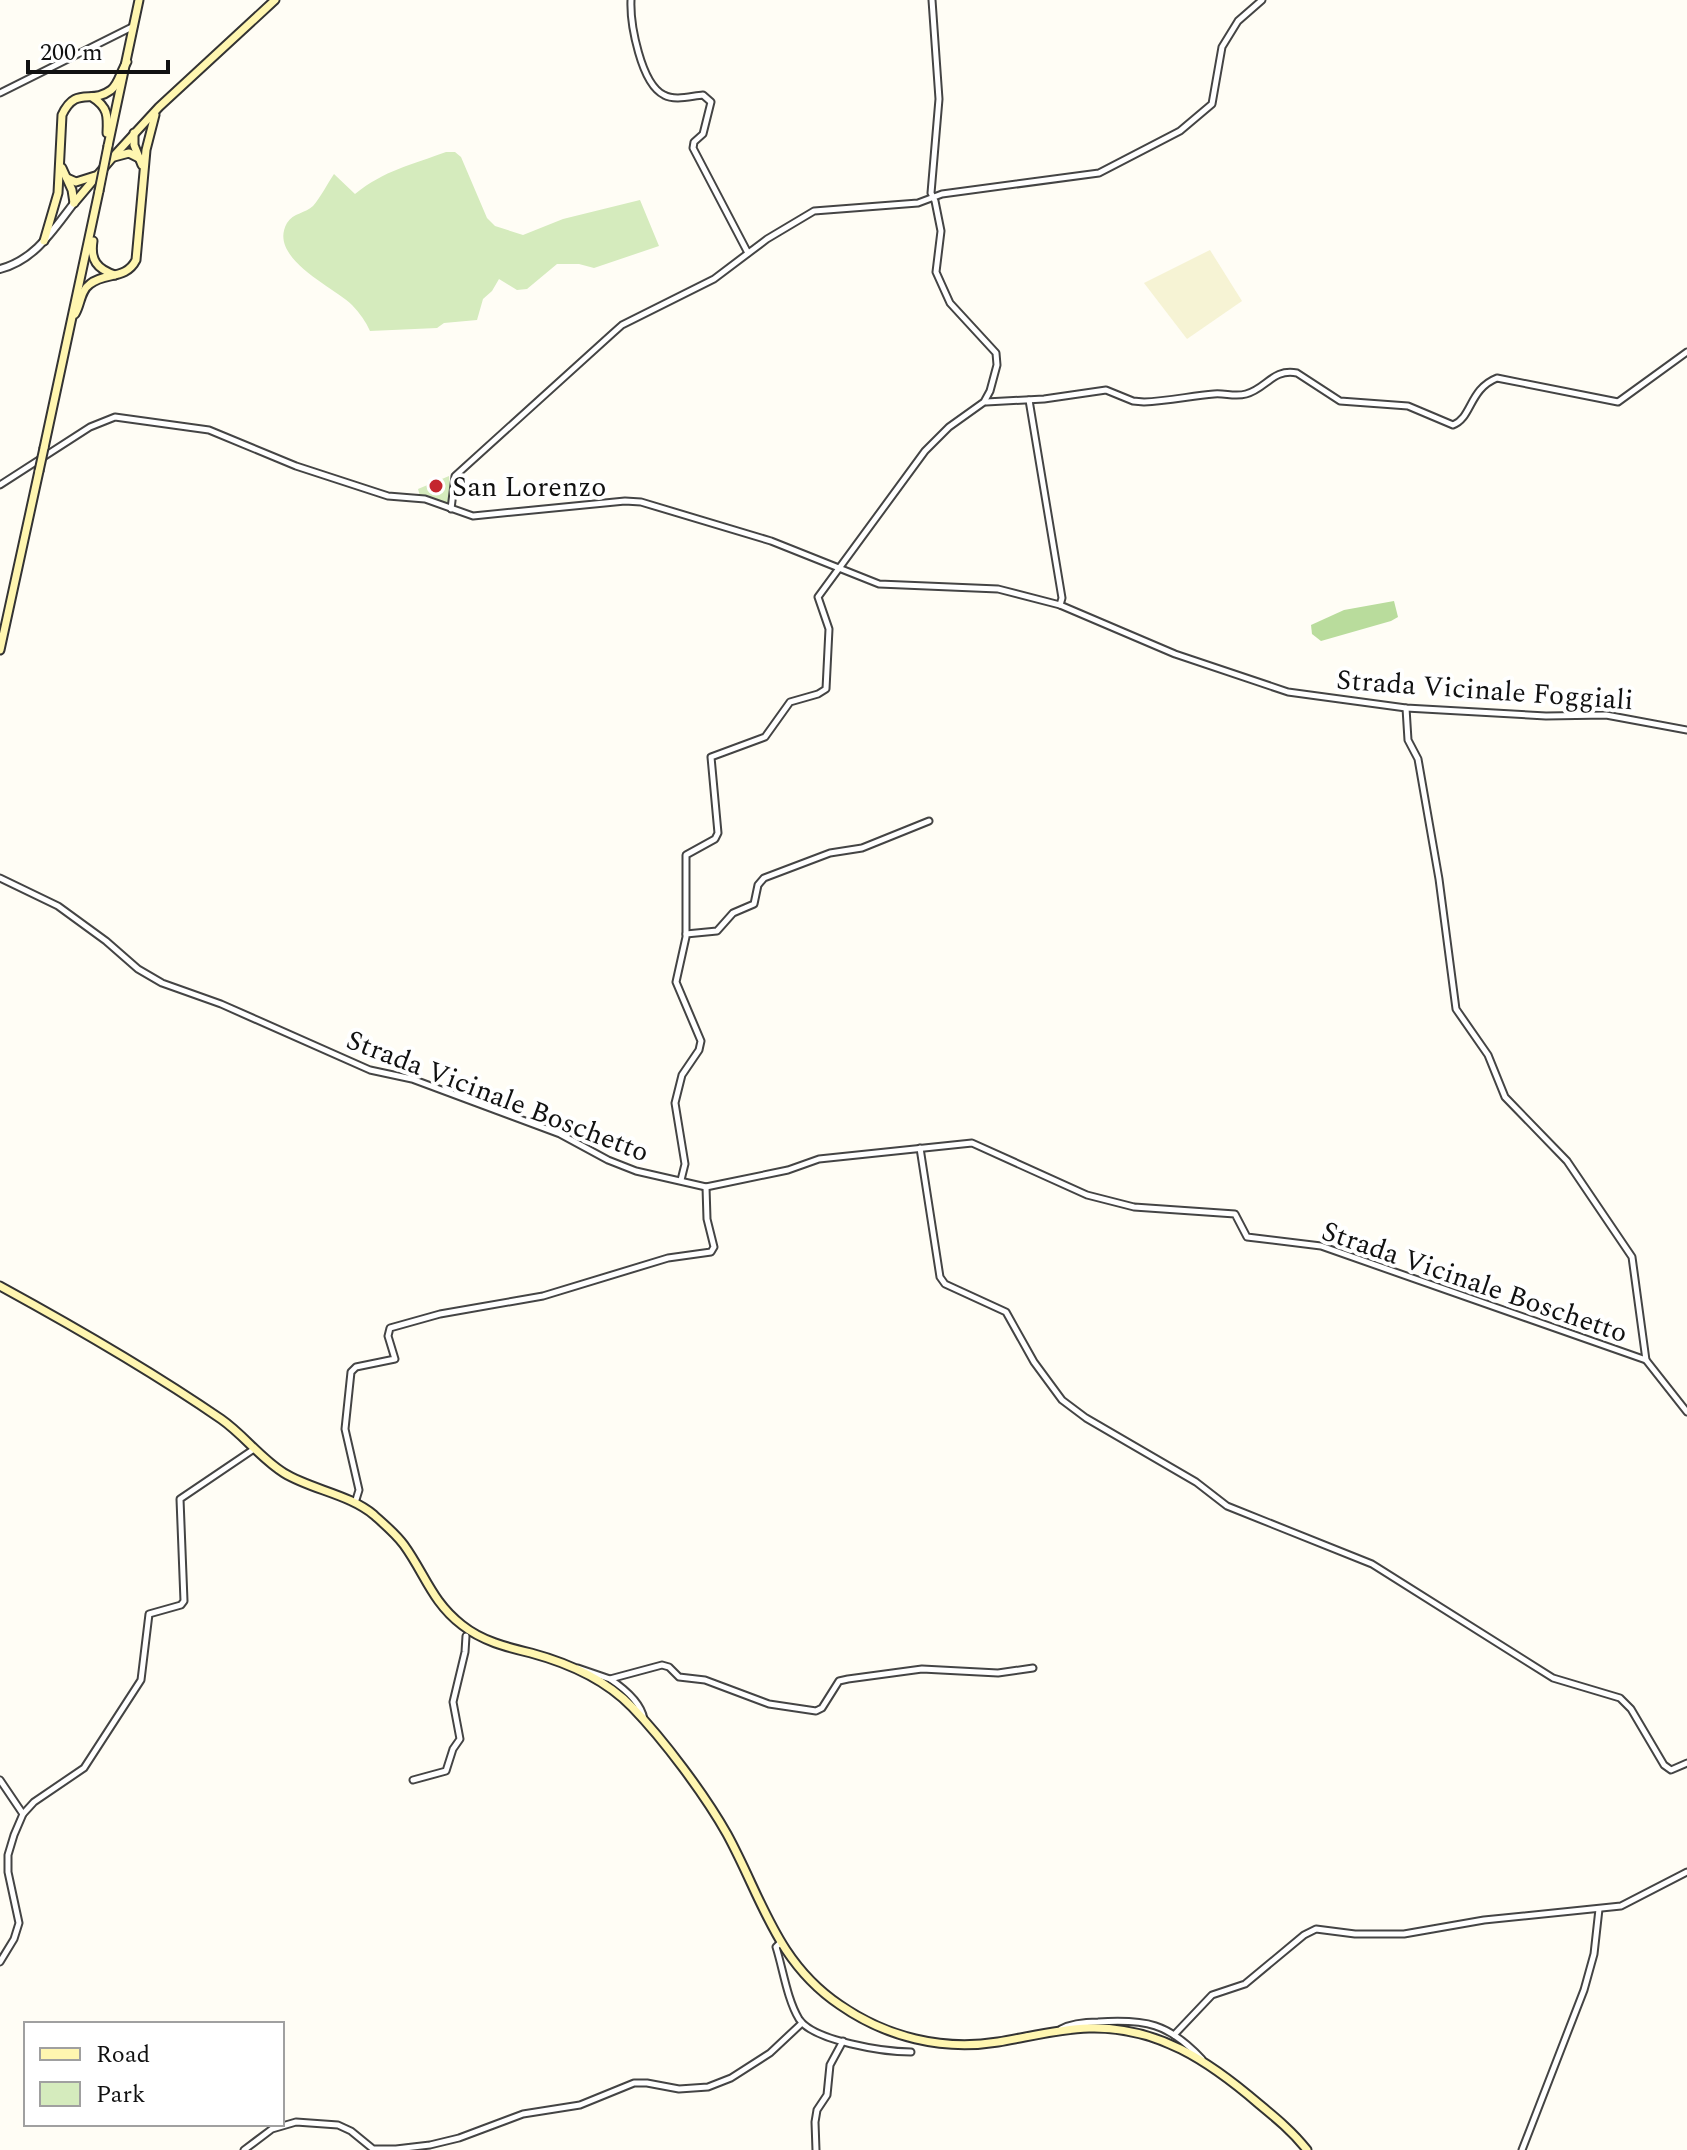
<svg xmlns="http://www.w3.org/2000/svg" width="1687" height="2150" font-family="Spectral,serif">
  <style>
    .farmland { fill: #f6f3d4 }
    .green { fill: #d5ebbd }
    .forest { fill: #b9dc9c }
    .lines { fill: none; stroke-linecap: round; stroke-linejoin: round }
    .minor-casing { stroke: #444; stroke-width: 9 }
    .tertiary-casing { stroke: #444; stroke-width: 10 }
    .secondary-casing { stroke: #333; stroke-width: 11 }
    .minor { stroke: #fff; stroke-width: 5 }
    .tertiary { stroke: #fff; stroke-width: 6 }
    .secondary { stroke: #fff6b0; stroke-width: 7 }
    .secondary-bridge-casing { stroke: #333; stroke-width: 11; stroke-linecap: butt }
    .secondary-bridge { stroke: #fff6b0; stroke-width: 7 }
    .poi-dot { fill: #c4262e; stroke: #fff; stroke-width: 3 }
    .labels { text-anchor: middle; stroke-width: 8; stroke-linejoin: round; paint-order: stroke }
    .poi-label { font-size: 28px; fill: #111; stroke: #fff; text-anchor: start }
    .street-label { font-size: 28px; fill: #111; stroke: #fff }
  </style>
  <rect width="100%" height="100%" fill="#fffdf5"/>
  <path class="farmland" d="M 1210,250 L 1242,301 L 1187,339 L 1144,283 Z"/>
  <g class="green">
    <path d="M 446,152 L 455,152 L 461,157 L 487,218 L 495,226 L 523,235 L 563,219 L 640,200 L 659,246 L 594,268 L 579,264 L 557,264 L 527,289 L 517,290 L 499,279 L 492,291 L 483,299 L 477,320 L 444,323 L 437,328 L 370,331 C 366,322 360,313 352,305 C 334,287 267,258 287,223 C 293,213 306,213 313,206 C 321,197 327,184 334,174 L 355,194 C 385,170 411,165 446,152 Z"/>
    <path d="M 449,476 L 451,500 L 448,504 L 420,496 L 418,489 Z"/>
  </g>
  <path class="forest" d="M 1394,601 L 1398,617 L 1391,621 L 1321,641 L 1312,634 L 1311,625 L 1344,610 Z"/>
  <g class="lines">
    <defs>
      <g id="minor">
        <path d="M 631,0 C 630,24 641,84 664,95 C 675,101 691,96 703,95 L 711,102 L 703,134 L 694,142 L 693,148 L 748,253"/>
        <path d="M 0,93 L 134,26"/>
        <path d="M 1029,400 L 1062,598 L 1060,605"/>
        <path d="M 986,402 L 1044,399 L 1106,390 L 1133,401 L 1144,402 C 1168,401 1191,396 1214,394 C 1225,393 1235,397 1246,394 C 1266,389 1273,368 1297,373 L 1340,401 L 1408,406 L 1453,425 C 1472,418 1469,389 1497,378 L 1618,402 L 1687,352"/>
        <path d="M 0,485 L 90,427 L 115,417 L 209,430 L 296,466 L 388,496 L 425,499 L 473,516 L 625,501 L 641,502 L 771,541 L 879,584 L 998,589 L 1060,605 L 1175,654 L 1288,692 L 1406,708 L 1546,716 L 1606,715 L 1687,730"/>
        <path d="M 451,509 L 455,476 L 613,333 L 622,325 L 714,279 L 767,239 L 814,211 L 918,203 L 942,194 L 1099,173 L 1180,131 L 1212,104 L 1222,47 L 1238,21 L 1262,0"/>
        <path d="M 1406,708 L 1408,740 L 1418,759 L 1439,879 L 1456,1009 L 1488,1055 L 1505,1097 L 1567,1161 L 1632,1257 L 1646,1360 L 1687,1412"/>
        <path d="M 0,878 L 58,906 L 106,941 L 138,969 L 162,983 L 221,1004 L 370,1070 L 412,1079 L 560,1134 L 608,1160 L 636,1171 L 706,1187 L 788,1170 L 819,1159 L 972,1143 L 1087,1195 L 1134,1207 L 1235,1214 L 1247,1237 L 1321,1246 L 1646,1360"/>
        <path d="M 686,934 L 717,931 L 733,913 L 754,904 L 758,885 L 764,878 L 830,853 L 862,848 L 929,821"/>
        <path d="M 920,1148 L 940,1277 L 945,1284 L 1006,1312 L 1034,1362 L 1062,1400 L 1086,1418 L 1196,1482 L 1227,1506 L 1372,1564 L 1553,1678 L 1620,1698 L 1631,1709 L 1664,1765 L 1671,1770 L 1687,1763"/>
        <path d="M 681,1180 L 685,1164 L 675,1103 L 682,1075 L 699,1050 L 701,1041 L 676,982 L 686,937 L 686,855 L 715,839 L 718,833 L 711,757 L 765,737 L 790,702 L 818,694 L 826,689 L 829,629 L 818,597 L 925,451 L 949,427 L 984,402 L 990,391 L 997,365 L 996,353 L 950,303 L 936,272 L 941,231 L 935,201 L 931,193 L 939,99 L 932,0"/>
        <path d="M 355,1503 L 359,1490 L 345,1429 L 351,1372 L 356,1367 L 395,1359 L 388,1336 L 390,1328 L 440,1314 L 543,1296 L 668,1258 L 711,1252 L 714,1247 L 707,1219 L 706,1187"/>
        <path d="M 578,1668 L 610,1679"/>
        <path d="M 644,1719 C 641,1702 625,1689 610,1679 L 662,1665 L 669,1667 L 679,1677 L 705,1680 L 769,1704 L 816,1711 L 822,1708 L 839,1681 L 848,1679 L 922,1669 L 998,1673 L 1033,1668"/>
        <path d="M 0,1780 L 23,1814"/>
        <path d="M 413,1780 L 446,1771 L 453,1749 L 460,1739 L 453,1702 L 465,1652 L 466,1636"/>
        <path d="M 779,1944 L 776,1947 C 783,1969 787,1999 799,2019 C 813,2041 885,2052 911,2052"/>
        <path d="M 0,1962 L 14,1939 L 19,1923 L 8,1872 L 8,1855 L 14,1835 L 23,1814 L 34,1802 L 84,1768 L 141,1680 L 149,1614 L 181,1605 L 184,1601 L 180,1499 L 254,1449"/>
        <path d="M 1061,2029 C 1072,2023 1086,2022 1098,2022 C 1146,2019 1168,2023 1202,2059"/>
        <path d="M 1174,2035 L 1212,1995 L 1245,1984 L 1304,1935 L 1316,1929 L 1355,1934 L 1404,1934 L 1484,1920 L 1621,1906 L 1687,1872"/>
        <path d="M 244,2150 L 272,2129 L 296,2122 L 338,2125 L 351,2131 L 373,2149 L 396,2149 L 430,2145 L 459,2138 L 523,2114 L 580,2105 L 634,2083 L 647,2083 L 679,2089 L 708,2087 L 731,2078 L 770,2053 L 802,2023"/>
        <path d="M 816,2150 L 815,2122 L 817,2110 L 827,2095 L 830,2065 L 843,2041"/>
        <path d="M 1522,2150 L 1584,1990 L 1594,1954 L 1599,1909"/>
      </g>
      <path id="tertiary" d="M 0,269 C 35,260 53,230 74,203"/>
      <g id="secondary">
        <path d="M 92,97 C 108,107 108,116 107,133"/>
        <path d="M 134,133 L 134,145 L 142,165"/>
        <path d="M 108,146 L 139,0"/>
        <path d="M 114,157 L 129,153 L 139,158"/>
        <path d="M 62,168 L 72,190 L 74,203"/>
        <path d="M 67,178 L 76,182 L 95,176"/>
        <path d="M 74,203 L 112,158 L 159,107 L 275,0"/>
        <path d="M 44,241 L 58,193 L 62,115 C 76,85 91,105 111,90 C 119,84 121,70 127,62"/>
        <path d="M 93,241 C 90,260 97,269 115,275"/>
        <path d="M 75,314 C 81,304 80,291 90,284 C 105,272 126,280 136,260 L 146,150 L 155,115"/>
        <path d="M 44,448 L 99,191"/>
        <path d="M 0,650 L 39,471"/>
        <path d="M 0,1286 C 75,1327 150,1370 221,1419 C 244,1435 260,1458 284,1473 C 312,1490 349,1494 374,1515 C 384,1524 396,1534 404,1545 C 425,1574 432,1602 462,1625 C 482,1641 506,1647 531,1653 C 568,1663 605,1679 632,1707 C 664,1740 705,1795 727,1834 C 762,1898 776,1962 840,2005 C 886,2037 942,2051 998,2042 C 1028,2037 1058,2029 1089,2028 C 1157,2026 1209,2061 1259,2104 C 1276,2118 1293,2132 1307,2150"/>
      </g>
    </defs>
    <use href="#minor" class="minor-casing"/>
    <use href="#tertiary" class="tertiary-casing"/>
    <use href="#secondary" class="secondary-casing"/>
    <use href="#minor" class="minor"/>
    <use href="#tertiary" class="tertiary"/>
    <use href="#secondary" class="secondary"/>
    <defs>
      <g id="secondary-bridge">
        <path d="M 99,191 L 108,146"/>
        <path d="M 39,471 L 44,448"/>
      </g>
    </defs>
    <use href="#secondary-bridge" class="secondary-bridge-casing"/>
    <use href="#secondary-bridge" class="secondary-bridge"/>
  </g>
  <circle class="poi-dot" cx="436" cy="486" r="8"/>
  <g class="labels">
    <g class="poi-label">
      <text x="452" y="496">San Lorenzo</text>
    </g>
    <g class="street-label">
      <text transform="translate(1485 689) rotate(4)" y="10">Strada Vicinale Foggiali</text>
      <text transform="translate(498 1095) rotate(21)" y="10">Strada Vicinale Boschetto</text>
      <text transform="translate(1475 1281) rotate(19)" y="10">Strada Vicinale Boschetto</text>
    </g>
  </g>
  <rect x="24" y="2022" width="260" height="104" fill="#ffffff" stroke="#a0a0a0" stroke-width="2"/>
  <rect x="40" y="2048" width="40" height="12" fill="#fff6b0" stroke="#a0a0a0" stroke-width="2"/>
  <text x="96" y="2062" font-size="24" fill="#111111">Road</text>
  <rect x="40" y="2082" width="40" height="24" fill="#d5ebbd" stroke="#a0a0a0" stroke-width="2"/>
  <text x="96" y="2102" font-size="24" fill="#111111">Park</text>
  <path d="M28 60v12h140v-12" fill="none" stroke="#111111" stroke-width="4"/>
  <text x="40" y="60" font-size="24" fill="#111111" stroke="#ffffff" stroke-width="6" paint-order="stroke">200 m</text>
</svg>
